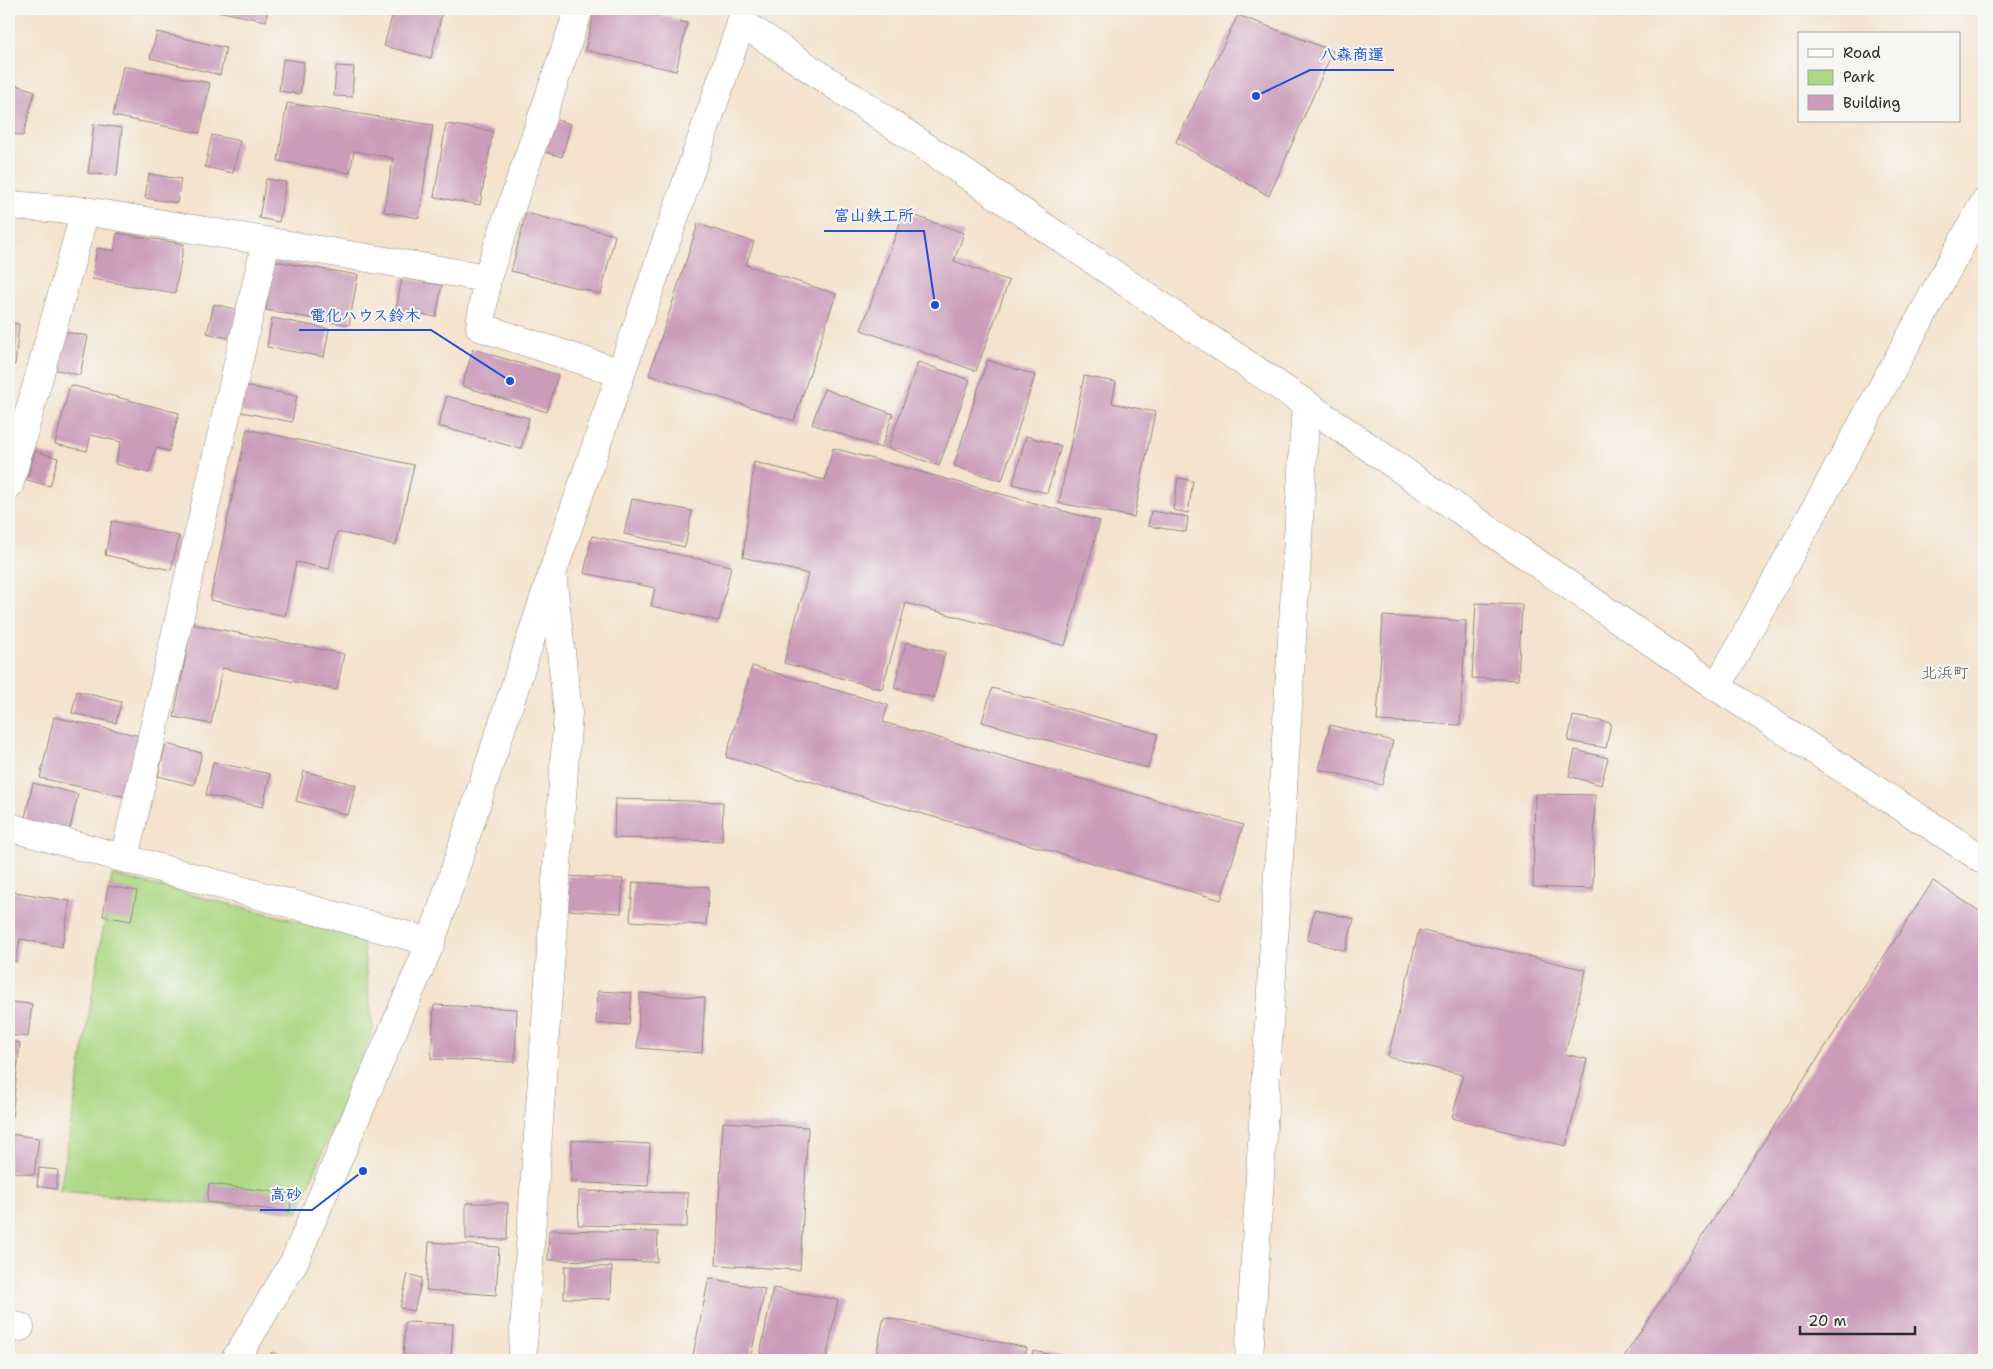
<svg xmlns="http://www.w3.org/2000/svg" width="1993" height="1369" font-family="'Shantell Sans','Klee One',sans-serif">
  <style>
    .green { fill: #add884; stroke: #6c8258 }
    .building { fill: #ca9cba }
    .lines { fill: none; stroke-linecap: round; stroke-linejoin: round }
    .minor-casing { stroke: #90867c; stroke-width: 29 }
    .minor { stroke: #fff; stroke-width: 28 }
    .labels { text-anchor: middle; stroke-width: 4; stroke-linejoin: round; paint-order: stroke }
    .neighbourhood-label { font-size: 16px; fill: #63535d; stroke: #f6f6f2 }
    .leader { fill: none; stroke: #1d4ed8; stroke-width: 2 }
    .callout-dot { fill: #1d4ed8; stroke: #f6f6f2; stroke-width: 2 }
    .callout-label { font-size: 16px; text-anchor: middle; font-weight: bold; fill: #1d4ed8; stroke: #f6f6f2; stroke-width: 4; stroke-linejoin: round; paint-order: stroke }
  </style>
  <rect width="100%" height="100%" fill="#f6f6f2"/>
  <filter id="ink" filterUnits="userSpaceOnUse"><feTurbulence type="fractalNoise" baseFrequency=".02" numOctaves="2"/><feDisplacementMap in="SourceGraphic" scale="10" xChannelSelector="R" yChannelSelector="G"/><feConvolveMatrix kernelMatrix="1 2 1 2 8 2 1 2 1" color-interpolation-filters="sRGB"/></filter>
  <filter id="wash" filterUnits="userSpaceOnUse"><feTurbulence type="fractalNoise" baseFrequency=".0096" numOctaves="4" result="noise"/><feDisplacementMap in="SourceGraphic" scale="20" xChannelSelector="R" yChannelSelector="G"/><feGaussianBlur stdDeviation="1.12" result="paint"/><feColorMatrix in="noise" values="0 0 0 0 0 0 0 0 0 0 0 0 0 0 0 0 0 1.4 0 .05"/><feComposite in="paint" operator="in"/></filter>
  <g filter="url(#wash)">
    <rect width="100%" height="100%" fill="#f4e2cc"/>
    <path class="green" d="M 112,875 L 362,937 L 373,1030 L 298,1212 L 60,1191 Z"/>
    <g id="blocks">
      <g class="building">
        <path d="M 207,9 L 268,9 L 266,21 Z"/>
        <path d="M 394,9 L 443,9 L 431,58 L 384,46 Z"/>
        <path d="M 595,9 L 627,9 L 687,23 L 676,71 L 585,50 Z"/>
        <path d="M 1238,15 L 1333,51 L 1269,196 L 1176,142 Z"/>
        <path d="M 157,32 L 226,48 L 220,75 L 150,58 Z"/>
        <path d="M 283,59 L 304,62 L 300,94 L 279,91 Z"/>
        <path d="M 123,66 L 210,83 L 200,133 L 113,116 Z"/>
        <path d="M 336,66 L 354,67 L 352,97 L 334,96 Z"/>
        <path d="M 9,83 L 35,91 L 23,136 L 9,133 Z"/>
        <path d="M 287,103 L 433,125 L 419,218 L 384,212 L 393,158 L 354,151 L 350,173 L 278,161 Z"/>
        <path d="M 553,119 L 571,124 L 562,157 L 545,152 Z"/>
        <path d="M 94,124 L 122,128 L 117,176 L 88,173 Z"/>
        <path d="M 446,124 L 493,131 L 480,205 L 434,197 Z"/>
        <path d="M 212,135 L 240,141 L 233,173 L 205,167 Z"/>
        <path d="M 149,174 L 181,179 L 177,203 L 145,198 Z"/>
        <path d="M 266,179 L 286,182 L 279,222 L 259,218 Z"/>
        <path d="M 904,212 L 964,233 L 954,261 L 1009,281 L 976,371 L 861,330 Z"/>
        <path d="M 526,213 L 615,235 L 601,294 L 511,271 Z"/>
        <path d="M 698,224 L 754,242 L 746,265 L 836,294 L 794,421 L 649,375 Z"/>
        <path d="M 117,233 L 184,244 L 175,293 L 92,279 L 97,248 L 114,251 Z"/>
        <path d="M 274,261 L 358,275 L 349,325 L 266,310 Z"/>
        <path d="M 402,278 L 442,285 L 436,317 L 396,310 Z"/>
        <path d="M 214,304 L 238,310 L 231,339 L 207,333 Z"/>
        <path d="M 272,318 L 329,329 L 324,357 L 267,347 Z"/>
        <path d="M 9,323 L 19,324 L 15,365 L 9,364 Z"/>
        <path d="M 61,331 L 88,336 L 80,375 L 53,369 Z"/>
        <path d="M 473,349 L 558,375 L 547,412 L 462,386 Z"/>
        <path d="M 987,360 L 1035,375 L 1002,481 L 954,466 Z"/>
        <path d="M 918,362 L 970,380 L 939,466 L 888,448 Z"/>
        <path d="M 1084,376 L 1116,382 L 1112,403 L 1155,412 L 1134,517 L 1059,503 Z"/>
        <path d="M 70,385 L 179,413 L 169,451 L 156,448 L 149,473 L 115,464 L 121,442 L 91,435 L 87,451 L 55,444 Z"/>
        <path d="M 246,386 L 297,396 L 292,422 L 241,412 Z"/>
        <path d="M 824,389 L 893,414 L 881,448 L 812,424 Z"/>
        <path d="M 447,396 L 529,418 L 521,449 L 438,426 Z"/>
        <path d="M 247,429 L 414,465 L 396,545 L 337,532 L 329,569 L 296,562 L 285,616 L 210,600 Z"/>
        <path d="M 1026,436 L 1061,446 L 1047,493 L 1013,484 Z"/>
        <path d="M 833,448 L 1100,521 L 1065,646 L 906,603 L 882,689 L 784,663 L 808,574 L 743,557 L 754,462 L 825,480 Z"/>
        <path d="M 35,451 L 58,458 L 50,486 L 27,480 Z"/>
        <path d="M 1178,478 L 1193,481 L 1188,513 L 1173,510 Z"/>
        <path d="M 632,499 L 692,511 L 685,547 L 624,534 Z"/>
        <path d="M 1151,511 L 1188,517 L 1186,532 L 1148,526 Z"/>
        <path d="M 112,521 L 179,536 L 171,570 L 105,555 Z"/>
        <path d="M 592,536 L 731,566 L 719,621 L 651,606 L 655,588 L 584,573 Z"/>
        <path d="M 1476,603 L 1522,605 L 1518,680 L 1472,678 Z"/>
        <path d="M 1383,616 L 1466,621 L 1460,725 L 1377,721 Z"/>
        <path d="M 192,624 L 344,654 L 337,690 L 222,668 L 211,724 L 174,717 Z"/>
        <path d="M 906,642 L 945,652 L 934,698 L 894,688 Z"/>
        <path d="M 752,666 L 888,705 L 883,722 L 1243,825 L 1221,900 L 726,757 Z"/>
        <path d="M 992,688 L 1158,734 L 1148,768 L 982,722 Z"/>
        <path d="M 77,691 L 121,702 L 116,723 L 72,713 Z"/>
        <path d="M 1573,716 L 1611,723 L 1606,748 L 1568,741 Z"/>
        <path d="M 54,717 L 141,736 L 126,797 L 40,778 Z"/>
        <path d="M 1330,725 L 1393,741 L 1382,785 L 1319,769 Z"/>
        <path d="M 166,744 L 202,753 L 194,785 L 158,776 Z"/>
        <path d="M 1575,750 L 1608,758 L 1601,785 L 1569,776 Z"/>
        <path d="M 213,762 L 270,774 L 263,807 L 206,795 Z"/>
        <path d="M 304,771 L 356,785 L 348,815 L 296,801 Z"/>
        <path d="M 33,783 L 78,794 L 69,833 L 24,822 Z"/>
        <path d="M 1535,794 L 1595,795 L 1593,889 L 1533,887 Z"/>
        <path d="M 615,799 L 723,802 L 722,841 L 614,838 Z"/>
        <path d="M 568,876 L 623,879 L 621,913 L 566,910 Z"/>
        <path d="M 1933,881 L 1984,914 L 1984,1360 L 1622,1360 Z"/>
        <path d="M 633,882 L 709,887 L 706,925 L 630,921 Z"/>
        <path d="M 108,886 L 137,891 L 131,921 L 103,916 Z"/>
        <path d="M 9,891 L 70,901 L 62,947 L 20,939 L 16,962 L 9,961 Z"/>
        <path d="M 1315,909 L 1354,919 L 1345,951 L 1307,940 Z"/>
        <path d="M 1419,930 L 1586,970 L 1565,1054 L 1587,1059 L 1566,1146 L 1452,1118 L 1463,1075 L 1388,1057 Z"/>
        <path d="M 598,991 L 632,993 L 629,1025 L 596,1023 Z"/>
        <path d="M 640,993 L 705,998 L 702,1053 L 637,1048 Z"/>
        <path d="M 9,1002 L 32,1004 L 28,1037 L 9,1035 Z"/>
        <path d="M 434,1005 L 517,1009 L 515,1062 L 431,1059 Z"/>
        <path d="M 9,1041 L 20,1043 L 12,1117 L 9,1117 Z"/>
        <path d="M 723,1122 L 808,1127 L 800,1270 L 716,1265 Z"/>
        <path d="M 9,1134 L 39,1138 L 34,1175 L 9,1171 Z"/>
        <path d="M 572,1140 L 650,1144 L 648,1186 L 571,1182 Z"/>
        <path d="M 39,1168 L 58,1170 L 56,1189 L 37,1186 Z"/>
        <path d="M 209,1184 L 292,1194 L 290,1212 L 207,1202 Z"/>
        <path d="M 579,1191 L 688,1193 L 687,1227 L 578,1225 Z"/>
        <path d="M 466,1203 L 508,1203 L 507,1240 L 466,1239 Z"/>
        <path d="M 549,1230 L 658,1232 L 657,1262 L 548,1260 Z"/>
        <path d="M 429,1242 L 499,1247 L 496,1295 L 426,1290 Z"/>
        <path d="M 565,1266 L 612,1267 L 611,1299 L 564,1298 Z"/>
        <path d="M 408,1274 L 422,1278 L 414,1311 L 400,1308 Z"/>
        <path d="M 709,1278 L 765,1289 L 750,1360 L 692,1360 Z"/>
        <path d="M 773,1288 L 838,1300 L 826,1360 L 759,1360 Z"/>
        <path d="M 884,1317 L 1027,1348 L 1024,1360 L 875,1360 Z"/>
        <path d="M 405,1322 L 453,1324 L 451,1360 L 403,1360 Z"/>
        <path d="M 1033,1351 L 1073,1359 L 1073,1360 L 1031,1360 Z"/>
        <path d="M 272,1352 L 287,1360 L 267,1360 Z"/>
        <path d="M 559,1356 L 610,1359 L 610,1360 L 559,1360 Z"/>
      </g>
    </g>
  </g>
  <g filter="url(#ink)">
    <use href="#blocks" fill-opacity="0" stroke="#90867c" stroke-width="1"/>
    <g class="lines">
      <defs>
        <g id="minor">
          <path d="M 741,22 L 1306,404 L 1717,687 L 1984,860"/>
          <path d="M 9,205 L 85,211 L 487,278 L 480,327 L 621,373"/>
          <path d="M 487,278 L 579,9"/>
          <path d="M 9,485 L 85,211"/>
          <path d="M 1717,687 L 1984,203"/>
          <path d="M 9,827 L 431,942"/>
          <path d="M 124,858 L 266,242"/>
          <path d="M 9,1327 L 20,1327"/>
          <path d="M 235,1360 L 294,1262 L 431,942 L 549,583"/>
          <path d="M 522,1360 L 568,712 L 552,574 L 746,9"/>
          <path d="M 1249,1360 L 1306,404"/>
        </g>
      </defs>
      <use href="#minor" class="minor-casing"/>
      <use href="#minor" class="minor"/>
    </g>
  </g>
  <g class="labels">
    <g class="neighbourhood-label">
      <text x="1945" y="678">北浜町</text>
    </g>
  </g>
  <path class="leader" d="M1256 96L1310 70H1394M935 305L924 231H824M510 381L431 330H299M363 1171L312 1210H260"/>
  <g class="callout-dot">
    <circle cx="1256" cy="96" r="5"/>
    <circle cx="935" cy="305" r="5"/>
    <circle cx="510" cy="381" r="5"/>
    <circle cx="363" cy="1171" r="5"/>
  </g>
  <g class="callout-label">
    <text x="1352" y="60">八森商運</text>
    <text x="874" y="221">富山鉄工所</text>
    <text x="365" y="321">電化ハウス鈴木</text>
    <text x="286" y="1200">高砂</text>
  </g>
  <rect width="1993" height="1369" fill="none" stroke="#f6f6f2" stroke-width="30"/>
  <rect x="1798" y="32" width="162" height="90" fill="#f6f6f2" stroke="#a5a5a2"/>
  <rect x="1808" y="49" width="25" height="8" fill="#ffffff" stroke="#a5a5a2"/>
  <text x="1843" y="58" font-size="15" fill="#2b2b2b">Road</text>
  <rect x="1808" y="70" width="25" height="15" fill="#add884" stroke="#a5a5a2"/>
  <text x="1843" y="82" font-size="15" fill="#2b2b2b">Park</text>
  <rect x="1808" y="95" width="25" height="15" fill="#ca9cba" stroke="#a5a5a2"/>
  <text x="1843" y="108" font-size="15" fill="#2b2b2b">Building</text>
  <path d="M1800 1326v8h115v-8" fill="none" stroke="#2b2b2b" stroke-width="2.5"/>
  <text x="1808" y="1326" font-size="15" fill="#2b2b2b" stroke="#f6f6f2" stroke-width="4" paint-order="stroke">20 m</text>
</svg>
